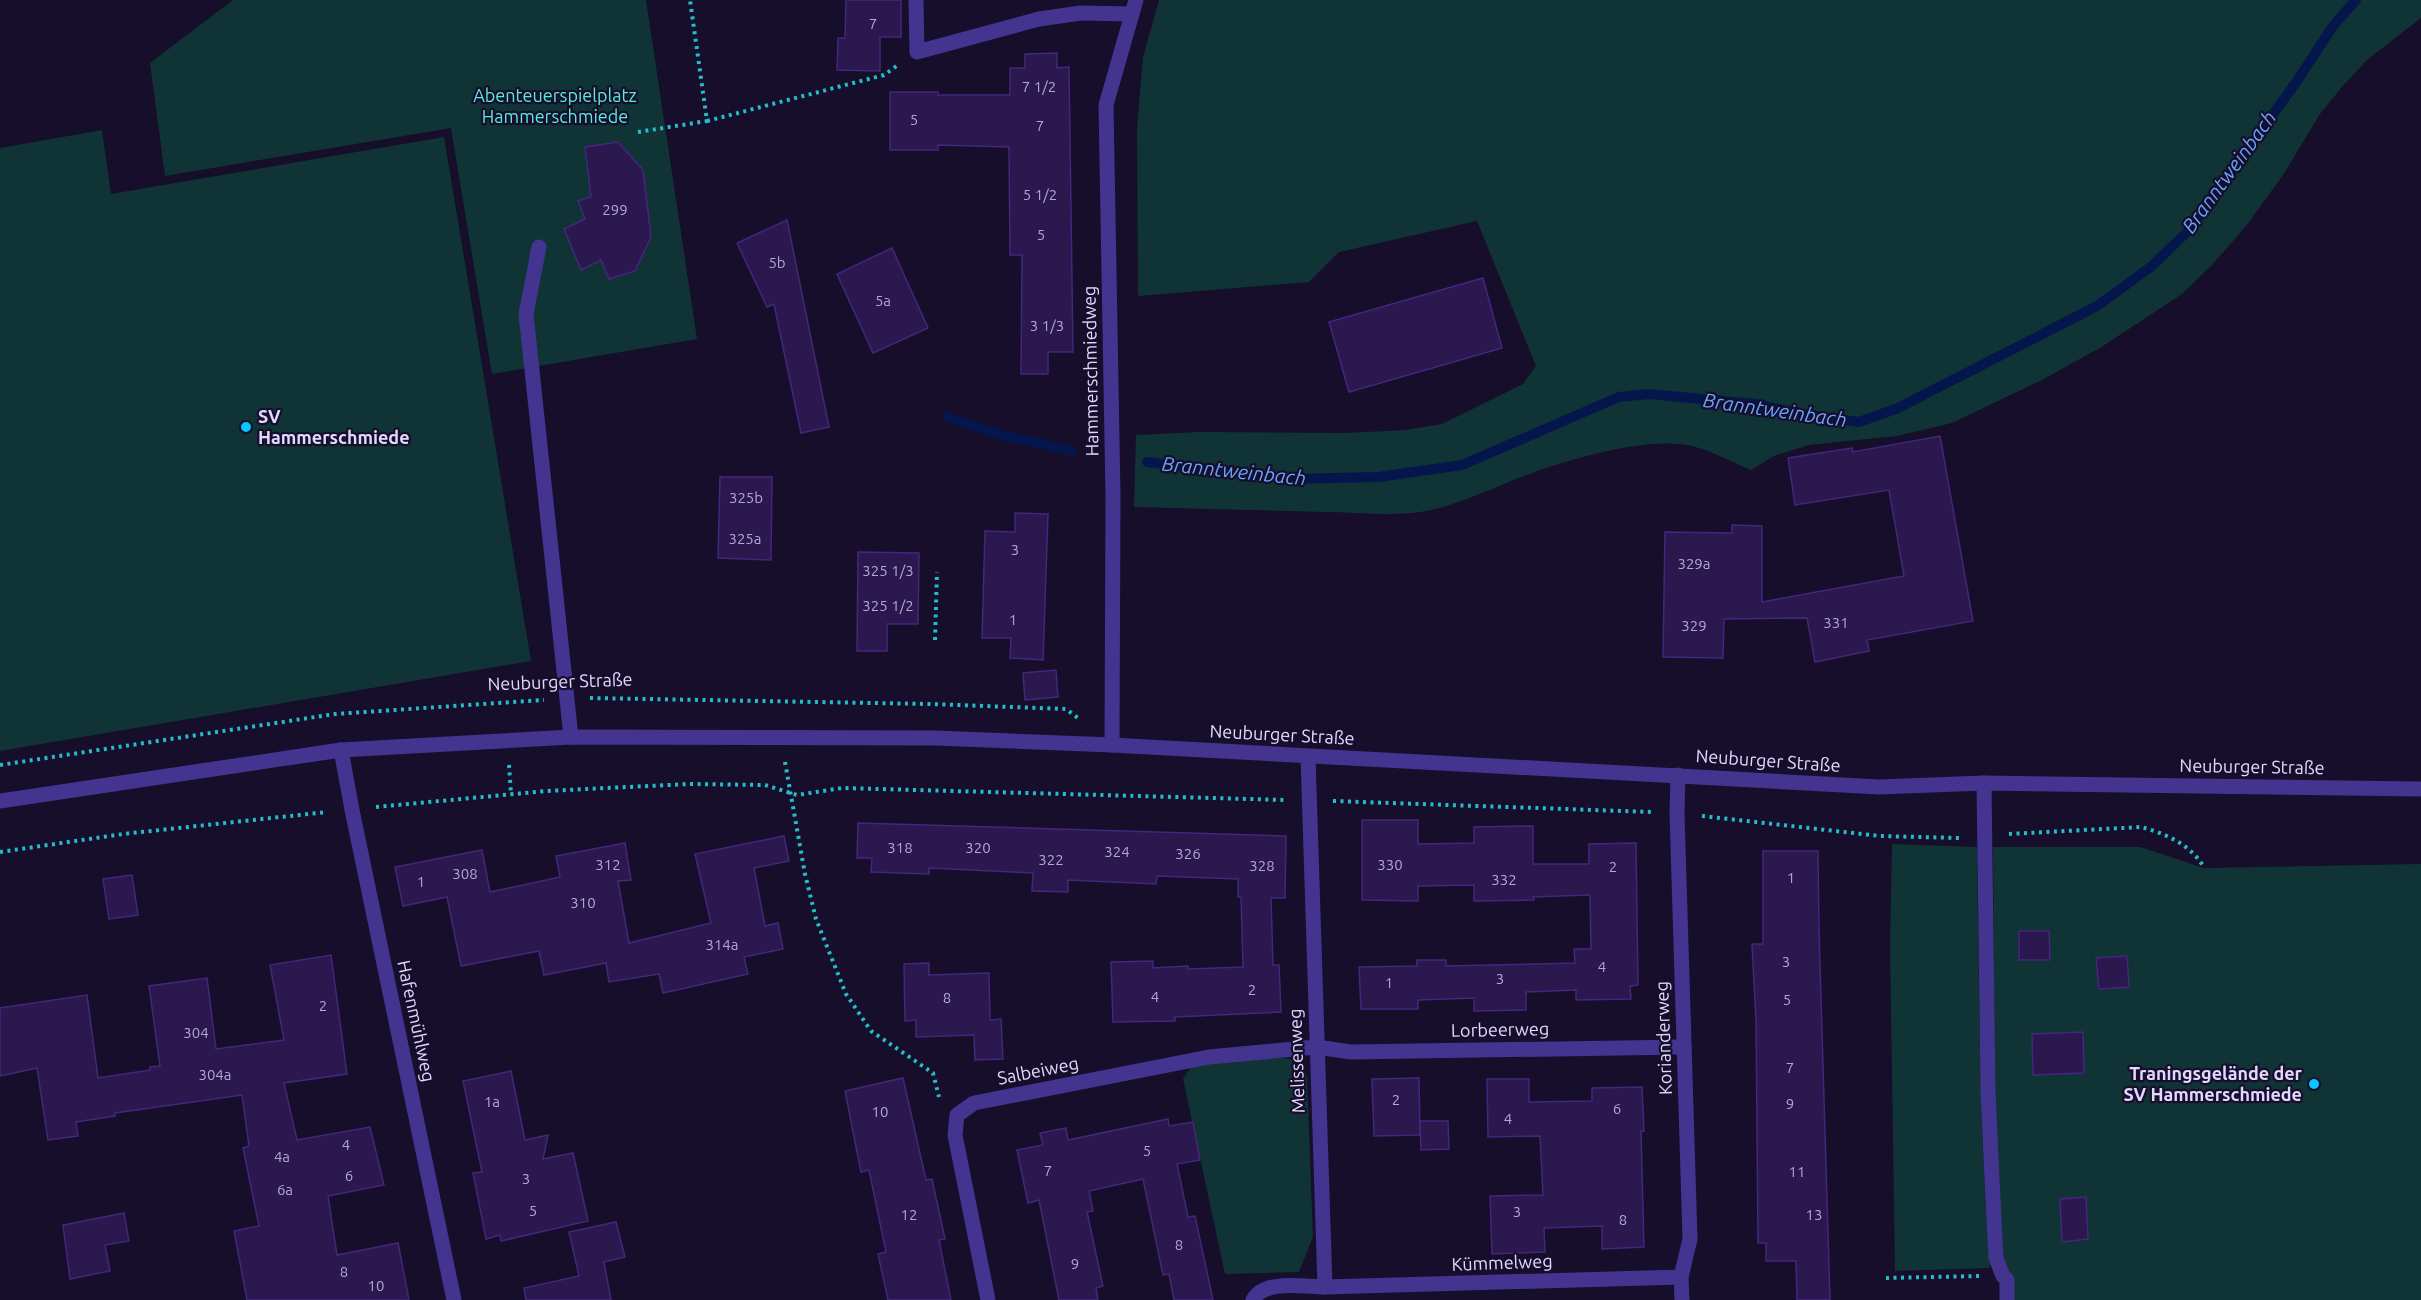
<svg xmlns="http://www.w3.org/2000/svg" width="2421" height="1300" font-family="Ubuntu,sans-serif">
  <style>
    .green { fill: #103336 }
    .lines { fill: none; stroke-linecap: round; stroke-linejoin: round }
    .stream { stroke: #05164d; stroke-width: 10 }
    .building { fill: #2a184e; stroke: #43277d; stroke-width: 1.5 }
    .path { stroke: #23bec8; stroke-width: 4; stroke-dasharray: 3 4.5; stroke-linecap: butt }
    .service { stroke: #43348f; stroke-width: 15 }
    .minor { stroke: #43348f; stroke-width: 15 }
    .tertiary { stroke: #43348f; stroke-width: 15 }
    .poi-dot { fill: #04c7ff; stroke: #160e2b; stroke-width: 2 }
    .labels { text-anchor: middle; stroke-width: 4.5; stroke-linejoin: round; paint-order: stroke }
    .number-label { font-size: 15px; fill: #b3a8d3 }
    .park-label { font-size: 18px; fill: #57ecd9; stroke: #160e2b }
    .street-label { font-size: 18px; fill: #e1d8ff; stroke: #160e2b }
    .poi-label { font-size: 18px; font-weight: bold; fill: #e1d8ff; stroke: #160e2b; text-anchor: start }
    .water-label { font-size: 20px; font-style: italic; fill: #66a5ff; stroke: #160e2b }
  </style>
  <rect width="100%" height="100%" fill="#160e2b"/>
  <g class="green">
    <path d="M 233,0 L 646,0 L 697,339 L 492,374 L 451,128 L 165,176 L 150,63 Z"/>
    <path d="M 1159,0 L 2421,0 L 2421,18 L 2367,60 L 2341,88 L 2320,114 L 2283,175 L 2246,226 L 2212,265 L 2182,294 L 2103,346 L 2044,379 L 1952,423 L 1897,436 L 1809,445 L 1774,456 L 1751,470 C 1731,462 1713,451 1692,446 C 1644,435 1556,463 1511,481 C 1483,493 1441,511 1412,513 C 1383,516 1353,512 1325,512 C 1262,510 1198,509 1134,507 L 1136,435 L 1199,432 L 1346,433 L 1406,430 L 1442,424 L 1523,384 L 1536,366 L 1477,221 L 1339,252 L 1309,282 L 1138,296 L 1137,128 L 1143,57 Z"/>
    <path d="M 102,130 L 111,194 L 444,137 L 531,661 L 0,751 L 0,148 Z"/>
    <path d="M 1892,844 L 1977,847 C 1979,987 1979,1128 1990,1268 L 1895,1271 L 1890,946 Z"/>
    <path d="M 1993,847 L 2140,847 L 2204,868 L 2421,864 L 2421,1300 L 2007,1300 L 1996,1258 Z"/>
    <path d="M 1273,1057 C 1292,1058 1297,1059 1307,1075 L 1313,1237 L 1299,1272 L 1225,1274 L 1183,1079 L 1192,1065 Z"/>
  </g>
  <g class="lines">
    <g class="stream">
      <path d="M 947,417 L 998,434 L 1072,451"/>
      <path d="M 1147,462 L 1289,479 L 1378,477 L 1462,465 L 1619,397 L 1649,394 L 1755,404 L 1807,415 L 1859,422 L 1898,408 L 2097,306 L 2152,266 L 2191,228 L 2297,81 L 2333,26 L 2356,0"/>
    </g>
  </g>
  <g class="building">
    <path d="M 846,0 L 901,0 L 901,37 L 880,37 L 880,71 L 837,70 L 838,38 L 845,38 Z"/>
    <path d="M 1057,53 L 1057,68 L 1069,67 L 1073,352 L 1048,352 L 1048,374 L 1021,374 L 1022,255 L 1010,255 L 1009,147 L 938,145 L 938,150 L 890,150 L 890,92 L 938,92 L 938,95 L 1010,95 L 1010,68 L 1025,68 L 1025,54 Z"/>
    <path d="M 618,142 L 643,170 L 651,237 L 635,271 L 609,279 L 601,260 L 581,270 L 564,229 L 585,219 L 578,201 L 591,197 L 585,147 Z"/>
    <path d="M 787,220 L 829,427 L 801,433 L 774,304 L 767,307 L 737,243 Z"/>
    <path d="M 892,248 L 928,328 L 873,353 L 837,274 Z"/>
    <path d="M 1483,278 L 1502,348 L 1349,392 L 1329,322 Z"/>
    <path d="M 1940,436 L 1973,621 L 1867,640 L 1869,651 L 1815,662 L 1807,618 L 1724,619 L 1723,658 L 1663,657 L 1665,532 L 1732,533 L 1732,525 L 1762,526 L 1762,602 L 1904,576 L 1889,490 L 1795,505 L 1788,458 L 1852,448 L 1853,452 Z"/>
    <path d="M 720,477 L 772,477 L 771,560 L 718,558 Z"/>
    <path d="M 1015,513 L 1048,514 L 1043,660 L 1010,658 L 1011,638 L 982,638 L 985,531 L 1015,532 Z"/>
    <path d="M 858,552 L 919,553 L 918,624 L 887,624 L 887,651 L 857,651 Z"/>
    <path d="M 1056,670 L 1058,697 L 1025,700 L 1023,673 Z"/>
    <path d="M 1362,820 L 1418,820 L 1418,844 L 1474,843 L 1474,827 L 1533,826 L 1533,864 L 1589,864 L 1589,844 L 1636,843 L 1638,985 L 1630,986 L 1631,999 L 1576,1000 L 1576,990 L 1526,992 L 1526,1010 L 1474,1011 L 1474,998 L 1418,1000 L 1418,1009 L 1361,1009 L 1359,967 L 1417,966 L 1417,960 L 1446,960 L 1446,966 L 1575,963 L 1574,949 L 1591,949 L 1590,895 L 1533,897 L 1534,900 L 1474,901 L 1474,885 L 1418,886 L 1418,901 L 1362,900 Z"/>
    <path d="M 858,823 L 1286,836 L 1285,898 L 1271,898 L 1273,965 L 1279,965 L 1281,1012 L 1175,1017 L 1175,1021 L 1113,1022 L 1111,962 L 1153,961 L 1153,968 L 1188,966 L 1188,969 L 1243,967 L 1241,897 L 1238,897 L 1238,879 L 1157,876 L 1156,884 L 1068,880 L 1068,892 L 1032,891 L 1033,873 L 929,868 L 929,874 L 871,872 L 872,858 L 857,858 Z"/>
    <path d="M 784,836 L 789,861 L 754,868 L 765,926 L 778,923 L 783,949 L 744,957 L 748,974 L 663,993 L 659,974 L 609,982 L 606,963 L 544,975 L 539,951 L 461,966 L 447,897 L 403,906 L 395,867 L 482,850 L 490,892 L 560,877 L 556,856 L 625,843 L 631,880 L 618,881 L 629,943 L 711,923 L 695,854 Z"/>
    <path d="M 1763,851 L 1818,851 L 1819,931 L 1830,1300 L 1797,1300 L 1796,1261 L 1766,1261 L 1766,1243 L 1758,1243 L 1756,1020 L 1752,944 L 1763,944 Z"/>
    <path d="M 132,875 L 138,915 L 109,919 L 103,879 Z"/>
    <path d="M 2019,931 L 2049,931 L 2050,960 L 2019,960 Z"/>
    <path d="M 331,955 L 347,1074 L 284,1083 L 297,1140 L 370,1127 L 384,1185 L 328,1196 L 337,1255 L 398,1243 L 409,1300 L 247,1300 L 234,1231 L 259,1226 L 243,1148 L 249,1146 L 242,1095 L 115,1113 L 115,1116 L 76,1122 L 78,1136 L 48,1140 L 37,1068 L 0,1076 L 0,1008 L 87,995 L 98,1078 L 150,1070 L 150,1067 L 160,1066 L 149,986 L 207,978 L 216,1049 L 284,1040 L 270,965 Z"/>
    <path d="M 2127,956 L 2129,987 L 2099,989 L 2096,958 Z"/>
    <path d="M 929,963 L 929,975 L 989,973 L 990,1020 L 1001,1019 L 1003,1059 L 975,1060 L 974,1035 L 916,1037 L 916,1020 L 905,1021 L 904,964 Z"/>
    <path d="M 2083,1032 L 2084,1073 L 2033,1075 L 2032,1034 Z"/>
    <path d="M 511,1071 L 525,1140 L 548,1135 L 543,1159 L 573,1153 L 588,1221 L 501,1241 L 500,1235 L 486,1239 L 473,1173 L 482,1172 L 463,1081 Z"/>
    <path d="M 903,1078 L 926,1180 L 932,1179 L 945,1239 L 939,1240 L 951,1300 L 888,1300 L 878,1254 L 886,1252 L 869,1170 L 861,1172 L 845,1091 Z"/>
    <path d="M 1419,1078 L 1420,1135 L 1374,1136 L 1372,1079 Z"/>
    <path d="M 1487,1079 L 1529,1079 L 1529,1102 L 1592,1101 L 1592,1088 L 1642,1087 L 1644,1131 L 1641,1131 L 1644,1247 L 1602,1249 L 1602,1226 L 1544,1228 L 1545,1252 L 1492,1254 L 1490,1196 L 1543,1195 L 1540,1136 L 1488,1137 Z"/>
    <path d="M 1168,1119 L 1169,1126 L 1193,1122 L 1200,1160 L 1177,1164 L 1188,1217 L 1195,1216 L 1213,1300 L 1174,1300 L 1169,1274 L 1163,1275 L 1143,1179 L 1089,1191 L 1093,1211 L 1087,1212 L 1103,1286 L 1096,1288 L 1098,1300 L 1059,1300 L 1039,1200 L 1028,1203 L 1017,1150 L 1043,1145 L 1040,1133 L 1066,1128 L 1068,1140 Z"/>
    <path d="M 1420,1121 L 1448,1121 L 1449,1149 L 1421,1150 Z"/>
    <path d="M 2086,1197 L 2088,1239 L 2062,1242 L 2060,1199 Z"/>
    <path d="M 124,1213 L 129,1241 L 105,1245 L 110,1271 L 70,1279 L 63,1225 Z"/>
    <path d="M 616,1222 L 625,1257 L 604,1262 L 611,1300 L 526,1300 L 524,1288 L 579,1276 L 569,1232 Z"/>
  </g>
  <g class="lines">
    <g class="path">
      <path d="M 707,121 L 884,75 L 898,65"/>
      <path d="M 638,132 L 707,121 L 690,0"/>
      <path d="M 935,640 L 937,572"/>
      <path d="M 590,698 L 930,704 L 1066,709 L 1078,718"/>
      <path d="M 785,762 L 805,874 L 816,919 L 846,994 L 871,1031 L 933,1073 L 939,1097"/>
      <path d="M 0,765 L 335,714 L 544,700"/>
      <path d="M 509,765 L 511,794"/>
      <path d="M 1333,801 L 1652,812"/>
      <path d="M 376,807 L 546,791 L 689,784 L 765,785 L 797,795 L 842,788 L 1286,800"/>
      <path d="M 1702,816 L 1880,836 L 1960,838"/>
      <path d="M 2009,834 L 2141,827 C 2165,833 2193,846 2204,868"/>
      <path d="M 0,852 L 123,834 L 327,812"/>
      <path d="M 1886,1278 L 1979,1276"/>
    </g>
    <g class="service">
      <path d="M 539,247 L 526,314 L 571,737"/>
      <path d="M 1984,783 L 1988,1091 L 1992,1180 L 1996,1258 L 2003,1276 L 2007,1280 L 2007,1300"/>
    </g>
    <g class="minor">
      <path d="M 916,0 L 917,52 L 1039,19 L 1081,13 L 1132,14"/>
      <path d="M 1112,745 L 1113,496 L 1106,105 L 1136,0"/>
      <path d="M 341,750 L 352,810 L 454,1300"/>
      <path d="M 1678,775 L 1677,813 L 1690,1239 L 1681,1277 L 1682,1300"/>
      <path d="M 1325,1287 L 1681,1277"/>
      <path d="M 988,1300 L 955,1135 L 957,1115 L 974,1103 L 1209,1057 L 1316,1047 L 1351,1052 L 1684,1047"/>
      <path d="M 1253,1300 C 1264,1279 1304,1287 1325,1287 L 1308,757"/>
    </g>
    <path class="tertiary" d="M 0,801 L 341,750 L 571,737 L 935,738 L 1112,745 L 1879,787 L 1984,783 L 2421,789"/>
  </g>
  <g class="poi-dot">
    <circle cx="246" cy="427" r="6"/>
    <circle cx="2314" cy="1084" r="6"/>
  </g>
  <g class="labels">
    <g class="number-label">
      <text x="873" y="29">7</text>
      <text x="1039" y="92">7 1/2</text>
      <text x="914" y="125">5</text>
      <text x="1040" y="131">7</text>
      <text x="1040" y="200">5 1/2</text>
      <text x="615" y="215">299</text>
      <text x="1041" y="240">5</text>
      <text x="777" y="268">5b</text>
      <text x="883" y="306">5a</text>
      <text x="1047" y="331">3 1/3</text>
      <text x="746" y="503">325b</text>
      <text x="745" y="544">325a</text>
      <text x="1015" y="555">3</text>
      <text x="1694" y="569">329a</text>
      <text x="888" y="576">325 1/3</text>
      <text x="888" y="611">325 1/2</text>
      <text x="1013" y="625">1</text>
      <text x="1836" y="628">331</text>
      <text x="1694" y="631">329</text>
      <text x="900" y="853">318</text>
      <text x="978" y="853">320</text>
      <text x="1117" y="857">324</text>
      <text x="1188" y="859">326</text>
      <text x="1051" y="865">322</text>
      <text x="608" y="870">312</text>
      <text x="1390" y="870">330</text>
      <text x="1262" y="871">328</text>
      <text x="1613" y="872">2</text>
      <text x="465" y="879">308</text>
      <text x="1791" y="883">1</text>
      <text x="1504" y="885">332</text>
      <text x="421" y="887">1</text>
      <text x="583" y="908">310</text>
      <text x="722" y="950">314a</text>
      <text x="1786" y="967">3</text>
      <text x="1602" y="972">4</text>
      <text x="1500" y="984">3</text>
      <text x="1389" y="988">1</text>
      <text x="1252" y="995">2</text>
      <text x="1155" y="1002">4</text>
      <text x="947" y="1003">8</text>
      <text x="1787" y="1005">5</text>
      <text x="323" y="1011">2</text>
      <text x="196" y="1038">304</text>
      <text x="1790" y="1073">7</text>
      <text x="215" y="1080">304a</text>
      <text x="1396" y="1105">2</text>
      <text x="492" y="1107">1a</text>
      <text x="1790" y="1109">9</text>
      <text x="1617" y="1114">6</text>
      <text x="880" y="1117">10</text>
      <text x="1508" y="1124">4</text>
      <text x="346" y="1150">4</text>
      <text x="1147" y="1156">5</text>
      <text x="282" y="1162">4a</text>
      <text x="1048" y="1176">7</text>
      <text x="1797" y="1177">11</text>
      <text x="349" y="1181">6</text>
      <text x="526" y="1184">3</text>
      <text x="285" y="1195">6a</text>
      <text x="533" y="1216">5</text>
      <text x="1517" y="1217">3</text>
      <text x="909" y="1220">12</text>
      <text x="1814" y="1220">13</text>
      <text x="1623" y="1225">8</text>
      <text x="1179" y="1250">8</text>
      <text x="1075" y="1269">9</text>
      <text x="344" y="1277">8</text>
      <text x="376" y="1291">10</text>
    </g>
    <g class="park-label">
      <text x="555" y="102">Abenteuerspielplatz<tspan x="555" dy="21">Hammerschmiede</tspan></text>
    </g>
    <g class="street-label">
      <text transform="translate(1091 371) rotate(-91)" y="6">Hammerschmiedweg</text>
      <text transform="translate(560 682) rotate(-2)" y="6">Neuburger Straße</text>
      <text transform="translate(1282 735) rotate(3)" y="6">Neuburger Straße</text>
      <text transform="translate(1768 761) rotate(4)" y="6">Neuburger Straße</text>
      <text transform="translate(2252 767) rotate(1)" y="6">Neuburger Straße</text>
      <text transform="translate(416 1021) rotate(78)" y="6">Hafenmühlweg</text>
      <text transform="translate(1500 1030) rotate(-1)" y="6">Lorbeerweg</text>
      <text transform="translate(1664 1038) rotate(-92)" y="6">Korianderweg</text>
      <text transform="translate(1297 1061) rotate(-92)" y="6">Melissenweg</text>
      <text transform="translate(1038 1071) rotate(-11)" y="6">Salbeiweg</text>
      <text transform="translate(1502 1263) rotate(-2)" y="6">Kümmelweg</text>
    </g>
    <g class="poi-label">
      <text x="258" y="423">SV<tspan x="258" dy="21">Hammerschmiede</tspan></text>
      <text x="2302" y="1080" text-anchor="end">Traningsgelände der<tspan x="2302" dy="21">SV Hammerschmiede</tspan></text>
    </g>
    <g class="water-label">
      <text transform="translate(2229 172) rotate(-54)" y="7">Branntweinbach</text>
      <text transform="translate(1775 410) rotate(8)" y="7">Branntweinbach</text>
      <text transform="translate(1234 471) rotate(6)" y="7">Branntweinbach</text>
    </g>
  </g>
</svg>
